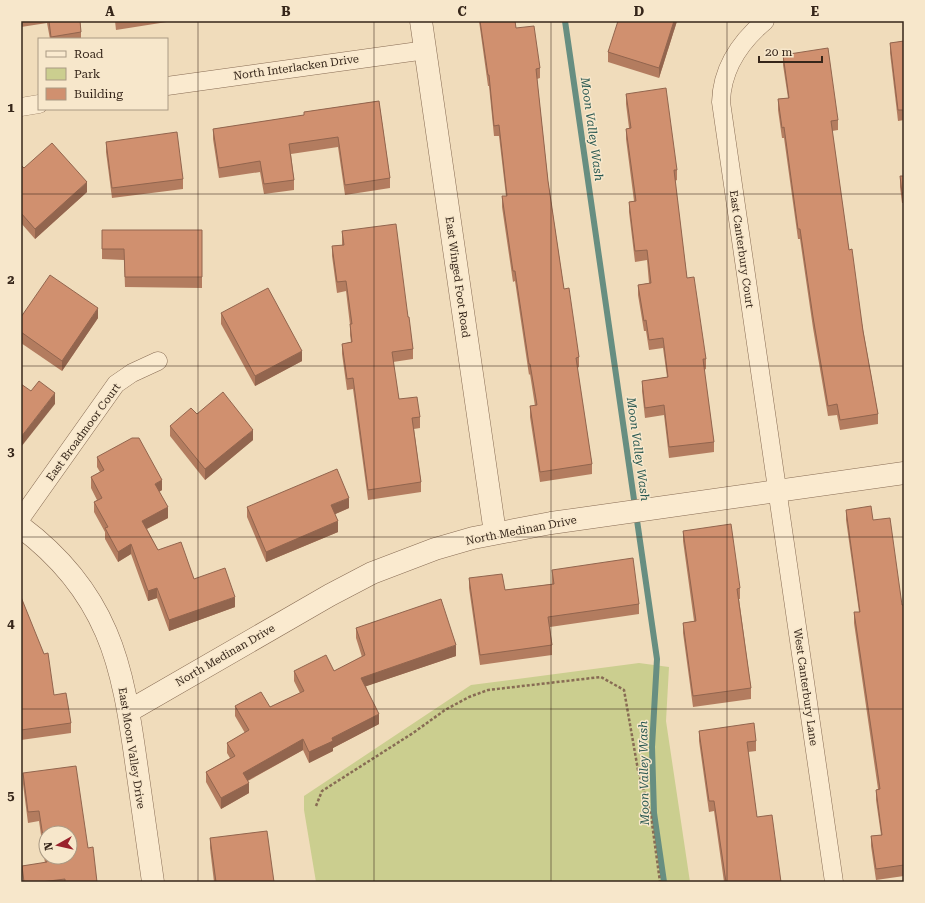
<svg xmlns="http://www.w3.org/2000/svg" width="925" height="903" font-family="'Roboto Serif',serif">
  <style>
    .green { fill: #cbce8f }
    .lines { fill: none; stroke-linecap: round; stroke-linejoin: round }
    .stream { stroke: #678e81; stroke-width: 6 }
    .minor-casing { stroke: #886c54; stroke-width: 19 }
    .tertiary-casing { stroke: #886c54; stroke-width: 23 }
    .path { stroke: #886c54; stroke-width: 2.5; stroke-dasharray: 3 2; stroke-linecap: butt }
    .minor { stroke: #faeacf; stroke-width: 18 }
    .tertiary { stroke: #faeacf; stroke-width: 22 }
    .wall { fill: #b37c5f }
    .shaded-wall { fill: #92654e }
    .building { fill: #d0906f; stroke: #92654e; fill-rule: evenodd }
    .grid { fill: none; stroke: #36261a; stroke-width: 1; stroke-opacity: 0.55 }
    .labels { text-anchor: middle; stroke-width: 3; stroke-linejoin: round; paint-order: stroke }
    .street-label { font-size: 11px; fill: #36261a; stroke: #f7e7cb }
    .water-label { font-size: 12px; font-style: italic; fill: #285750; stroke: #f7e7cb }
    .neatline { fill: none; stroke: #36261a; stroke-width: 1.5 }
    .grid-label { font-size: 13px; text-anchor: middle; font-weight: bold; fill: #36261a }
  </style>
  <rect width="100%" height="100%" fill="#f0dcbb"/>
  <path class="green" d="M 639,663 L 669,667 L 666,721 L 690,882 L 316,882 L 304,810 L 304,796 L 471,685 Z"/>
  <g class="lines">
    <path class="stream" d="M 565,21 L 657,659 L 652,747 L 654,813 L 664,882"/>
    <defs>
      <g id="minor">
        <path d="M 765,21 C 740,42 722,68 721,102 L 834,882"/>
        <path d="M 167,86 L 426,50"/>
        <path d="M 21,107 L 39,104"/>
        <path d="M 21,518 L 116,384 L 132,373 L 158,361"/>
      </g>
      <g id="tertiary">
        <path d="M 421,21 L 495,533"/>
        <path d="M 21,527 C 57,554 88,590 106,632 C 123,671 130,719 136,762 C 142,802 147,842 153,882"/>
        <path d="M 129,711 L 330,595 L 372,573 L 435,549 L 473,538 L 551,523 L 904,473"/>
      </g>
    </defs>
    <use href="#minor" class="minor-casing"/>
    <use href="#tertiary" class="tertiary-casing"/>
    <path class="path" d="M 316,806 L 322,791 L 413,733 L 445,710 L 469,697 L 488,690 L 601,677 L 624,690 L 638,770 L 651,816 L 660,882"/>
    <use href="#minor" class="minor"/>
    <use href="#tertiary" class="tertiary"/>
  </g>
  <g class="wall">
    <path d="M 21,21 L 80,21 L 81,32 L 81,39 L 50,39 L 47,23 L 21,27 Z"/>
    <path d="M 115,21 L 173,21 L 116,30 Z"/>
    <path d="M 479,21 L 515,21 L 516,28 L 540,68 L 540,78 L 537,79 L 548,181 L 564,289 L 579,357 L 579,367 L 577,368 L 592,464 L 592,474 L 540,482 L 530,417 L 530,406 L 535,406 L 530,374 L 529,375 L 515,281 L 513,282 L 502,207 L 502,196 L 506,196 L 499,136 L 494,136 L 489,86 L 488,86 Z"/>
    <path d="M 677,21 L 659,78 L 608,62 L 608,52 Z"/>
    <path d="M 904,41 L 904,120 L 898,121 L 890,53 L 890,43 Z"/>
    <path d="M 783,55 L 838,120 L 838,130 L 832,131 L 849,250 L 878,414 L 878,424 L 840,430 L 837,415 L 828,416 L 813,328 L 800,239 L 798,239 L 784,138 L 782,138 L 778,110 L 778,99 L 788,98 L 783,65 Z"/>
    <path d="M 626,94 L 677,170 L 677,180 L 675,181 L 687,278 L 706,359 L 706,369 L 704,370 L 714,442 L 714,452 L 669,458 L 664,415 L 645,418 L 642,391 L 642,381 L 667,377 L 663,348 L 649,350 L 646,331 L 644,331 L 638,295 L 638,285 L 649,283 L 647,260 L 635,262 L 629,212 L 629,202 L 634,201 L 626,139 L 626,129 L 629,128 L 626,104 Z"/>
    <path d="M 379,101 L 390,178 L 390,188 L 345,195 L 338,147 L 291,154 L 294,180 L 294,190 L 264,194 L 260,172 L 219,178 L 213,139 L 213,129 L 304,115 L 304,112 Z"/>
    <path d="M 106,142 L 183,179 L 183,189 L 112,198 L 106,152 Z"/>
    <path d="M 21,165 L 24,168 L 87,192 L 35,239 L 21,223 Z"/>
    <path d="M 900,176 L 904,176 L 904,203 L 902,203 L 900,187 Z"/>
    <path d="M 102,230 L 202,230 L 202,288 L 125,287 L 124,260 L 102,259 Z"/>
    <path d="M 342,231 L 408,317 L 413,349 L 413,359 L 393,362 L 399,399 L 420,417 L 420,428 L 414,429 L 421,482 L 421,492 L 368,500 L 353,389 L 347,390 L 342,354 L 342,344 L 351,342 L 350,335 L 350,325 L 346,291 L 337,293 L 332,256 L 332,246 L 342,245 Z"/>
    <path d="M 221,313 L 302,361 L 255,386 L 221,324 Z"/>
    <path d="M 21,317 L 98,318 L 62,371 L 21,343 Z"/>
    <path d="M 197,414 L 253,440 L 205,480 L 170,436 L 170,426 Z"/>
    <path d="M 97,457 L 162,490 L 159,492 L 168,518 L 147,529 L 158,550 L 194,579 L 235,607 L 169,631 L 157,598 L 148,601 L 131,554 L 118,562 L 105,539 L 105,532 L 94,512 L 94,502 L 97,500 L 91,488 L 91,477 L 100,472 L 97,467 Z"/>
    <path d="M 247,507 L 349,508 L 335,514 L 338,532 L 266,562 L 247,517 Z"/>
    <path d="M 846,510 L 873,520 L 902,605 L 904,605 L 904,876 L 876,880 L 871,846 L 871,836 L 881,835 L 876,800 L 876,790 L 878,789 L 854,623 L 854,612 L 859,612 L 846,520 Z"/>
    <path d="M 683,531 L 740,588 L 740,599 L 739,599 L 751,688 L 751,699 L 693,707 L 683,633 L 683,623 L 694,621 L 683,541 Z"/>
    <path d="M 552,570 L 639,604 L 639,614 L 550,627 L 552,645 L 552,655 L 480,665 L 469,588 L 469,578 L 505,590 L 552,584 Z"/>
    <path d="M 21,597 L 54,695 L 71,723 L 71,733 L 21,740 Z"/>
    <path d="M 356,628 L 456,656 L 366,686 L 379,724 L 333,748 L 333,751 L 309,763 L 303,750 L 248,781 L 249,793 L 221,809 L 206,782 L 206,772 L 230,758 L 227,753 L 227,743 L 245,733 L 235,716 L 235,706 L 270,707 L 300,693 L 294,681 L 294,671 L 334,671 L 362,657 L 356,638 Z"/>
    <path d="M 699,731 L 756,741 L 756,751 L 748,752 L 757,817 L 781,882 L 724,882 L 714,811 L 709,812 L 699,741 Z"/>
    <path d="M 23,773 L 88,848 L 97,882 L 23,882 L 22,866 L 45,863 L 39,821 L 28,823 L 23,784 Z"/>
    <path d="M 210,838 L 274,882 L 214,882 L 210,848 Z"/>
  </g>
  <g class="shaded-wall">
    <path d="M 674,21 L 677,21 L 659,78 L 659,68 Z"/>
    <path d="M 87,182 L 87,192 L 35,239 L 35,229 Z"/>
    <path d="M 98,308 L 98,318 L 62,371 L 62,361 Z"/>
    <path d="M 302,351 L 302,361 L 255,386 L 255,376 Z"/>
    <path d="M 55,393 L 55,404 L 21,447 L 21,437 Z"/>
    <path d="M 253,430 L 253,440 L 205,480 L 205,469 Z"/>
    <path d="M 162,480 L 162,490 L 155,494 L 155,484 Z"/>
    <path d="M 349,498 L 349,508 L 331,516 L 331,505 Z"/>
    <path d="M 168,507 L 168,518 L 142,531 L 142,521 Z"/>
    <path d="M 338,521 L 338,532 L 266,562 L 266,552 Z"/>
    <path d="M 131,544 L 131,554 L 118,562 L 118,552 Z"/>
    <path d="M 157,588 L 157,598 L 148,601 L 148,591 Z"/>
    <path d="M 235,597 L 235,607 L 169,631 L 169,620 Z"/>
    <path d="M 456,645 L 456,656 L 361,688 L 361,678 Z"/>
    <path d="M 379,714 L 379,724 L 333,748 L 333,751 L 309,763 L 309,752 L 332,738 Z"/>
    <path d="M 303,739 L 303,750 L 243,783 L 243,773 Z"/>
    <path d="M 249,783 L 249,793 L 221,809 L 221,798 Z"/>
  </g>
  <g class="building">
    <path d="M 49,21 L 80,21 L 81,32 L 51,37 Z"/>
    <path d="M 480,21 L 515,21 L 516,28 L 534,26 L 540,68 L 536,69 L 548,181 L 564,289 L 569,288 L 579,357 L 576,358 L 592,464 L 540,472 L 530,406 L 537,405 L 530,364 L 529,364 L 515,271 L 513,271 L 502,196 L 507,196 L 499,125 L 494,126 L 489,75 L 488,75 Z"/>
    <path d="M 618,21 L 674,21 L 659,68 L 608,52 Z"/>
    <path d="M 904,41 L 904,110 L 898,110 L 890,43 Z"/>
    <path d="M 828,48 L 838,120 L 831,121 L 849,250 L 852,249 L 863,331 L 878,414 L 840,420 L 837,404 L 828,406 L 813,317 L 800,229 L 798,229 L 784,127 L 782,128 L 778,99 L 789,98 L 783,55 Z"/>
    <path d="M 666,88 L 677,170 L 674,170 L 687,278 L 694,277 L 706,359 L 703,359 L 714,442 L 669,447 L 664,405 L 645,408 L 642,381 L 668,377 L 663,338 L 649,340 L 646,320 L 644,321 L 638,285 L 651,283 L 647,250 L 635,251 L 629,202 L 636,201 L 626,129 L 631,128 L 626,94 Z"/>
    <path d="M 379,101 L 390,178 L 345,185 L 338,137 L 289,144 L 294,180 L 264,184 L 260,161 L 219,168 L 213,129 L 304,115 L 304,112 Z"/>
    <path d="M 177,132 L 183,179 L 112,188 L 106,142 Z"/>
    <path d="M 52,143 L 87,182 L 35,229 L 21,213 L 21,165 L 24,168 Z"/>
    <path d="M 900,176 L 904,176 L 904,193 L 902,193 Z"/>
    <path d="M 396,224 L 408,317 L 409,317 L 413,349 L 392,352 L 399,399 L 417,397 L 420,417 L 412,418 L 421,482 L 368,490 L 353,378 L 347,379 L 342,344 L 352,342 L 350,324 L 352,324 L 346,281 L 337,282 L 332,246 L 344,245 L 342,231 Z"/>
    <path d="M 102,230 L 202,230 L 202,277 L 125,277 L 124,249 L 102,249 Z"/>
    <path d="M 50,275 L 98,308 L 62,361 L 21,332 L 21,317 Z"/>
    <path d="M 268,288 L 302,351 L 255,376 L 221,313 Z"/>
    <path d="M 39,381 L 55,393 L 21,437 L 21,384 L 31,391 Z"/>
    <path d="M 223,392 L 253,430 L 205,469 L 170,426 L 191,408 L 197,414 Z"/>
    <path d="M 132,438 L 139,438 L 162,480 L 155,484 L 168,507 L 142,521 L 158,550 L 181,542 L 194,579 L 225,568 L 235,597 L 169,620 L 157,588 L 148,591 L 131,544 L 118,552 L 105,528 L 108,527 L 94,502 L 102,498 L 91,477 L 104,470 L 97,457 Z"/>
    <path d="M 337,469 L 349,498 L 331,505 L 338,521 L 266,552 L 247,507 Z"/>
    <path d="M 871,506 L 873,520 L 890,518 L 902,605 L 904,605 L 904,865 L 876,869 L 871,836 L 882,835 L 876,790 L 880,789 L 854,612 L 860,612 L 846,510 Z"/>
    <path d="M 731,524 L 740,588 L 737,589 L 751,688 L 693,696 L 683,623 L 696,621 L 683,531 Z"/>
    <path d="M 633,558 L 639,604 L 548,617 L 552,645 L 480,655 L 469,578 L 502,574 L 505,590 L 554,584 L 552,570 Z"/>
    <path d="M 21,597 L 44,654 L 48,653 L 54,695 L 66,693 L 71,723 L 21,730 Z"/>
    <path d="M 441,599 L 456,645 L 361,678 L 379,714 L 332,738 L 333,741 L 309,752 L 303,739 L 243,773 L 249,783 L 221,798 L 206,772 L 235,756 L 227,743 L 249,730 L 235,706 L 261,692 L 270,707 L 304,691 L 294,671 L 326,655 L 334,671 L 365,655 L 356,628 Z"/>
    <path d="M 754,723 L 756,741 L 747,742 L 757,817 L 772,815 L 781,882 L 726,882 L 714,801 L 709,801 L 699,731 Z"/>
    <path d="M 76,766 L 88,848 L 93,847 L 97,882 L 65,882 L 65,879 L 41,882 L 24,882 L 22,866 L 47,862 L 39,811 L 28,812 L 23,773 ZM 46,833 L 70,833 L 70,857 L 46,857 Z"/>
    <path d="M 267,831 L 274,882 L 216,882 L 210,838 Z"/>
  </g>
  <path class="grid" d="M 198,21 L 198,882M 374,21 L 374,882M 551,21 L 551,882M 727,21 L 727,882M 21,194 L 904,194M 21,366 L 904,366M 21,537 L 904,537M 21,709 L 904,709"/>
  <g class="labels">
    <g class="street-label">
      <text transform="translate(296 67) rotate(-8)" y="4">North Interlacken Drive</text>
      <text transform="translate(742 249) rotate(82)" y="4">East Canterbury Court</text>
      <text transform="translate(458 277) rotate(82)" y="4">East Winged Foot Road</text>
      <text transform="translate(83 432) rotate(-54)" y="4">East Broadmoor Court</text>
      <text transform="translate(521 530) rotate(-11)" y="4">North Medinan Drive</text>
      <text transform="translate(225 655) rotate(-30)" y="4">North Medinan Drive</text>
      <text transform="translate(806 687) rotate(82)" y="4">West Canterbury Lane</text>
      <text transform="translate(132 748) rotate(81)" y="4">East Moon Valley Drive</text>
    </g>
    <g class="water-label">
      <text transform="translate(592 129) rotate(82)" y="4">Moon Valley Wash</text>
      <text transform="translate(638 449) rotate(82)" y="4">Moon Valley Wash</text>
      <text transform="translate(644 773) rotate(-91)" y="4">Moon Valley Wash</text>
    </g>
  </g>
  <rect width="925" height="903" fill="none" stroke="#f7e7cb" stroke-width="44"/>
  <rect x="38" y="38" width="130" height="72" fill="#f7e7cb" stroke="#aa9a84"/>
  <rect x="46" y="51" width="20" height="6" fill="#faeacf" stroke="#aa9a84"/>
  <text x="74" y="58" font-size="12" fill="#36261a">Road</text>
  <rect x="46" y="68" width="20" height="12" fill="#cbce8f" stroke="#aa9a84"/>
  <text x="74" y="78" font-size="12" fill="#36261a">Park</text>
  <rect x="46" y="88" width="20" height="12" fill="#d0906f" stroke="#aa9a84"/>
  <text x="74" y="98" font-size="12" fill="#36261a">Building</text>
  <g transform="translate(58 845) rotate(262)"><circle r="19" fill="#f7e7cb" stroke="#aa9a84"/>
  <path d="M0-3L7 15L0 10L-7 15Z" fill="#99222b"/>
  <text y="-6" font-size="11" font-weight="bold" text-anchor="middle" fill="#36261a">N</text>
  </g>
  <path d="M759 56v6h63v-6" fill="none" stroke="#36261a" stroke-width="2"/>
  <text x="765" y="56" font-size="12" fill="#36261a" stroke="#f7e7cb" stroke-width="3" paint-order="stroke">20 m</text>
  <rect x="22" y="22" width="881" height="859" class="neatline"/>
  <g class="grid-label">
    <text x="110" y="16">A</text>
    <text x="286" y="16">B</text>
    <text x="462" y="16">C</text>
    <text x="639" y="16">D</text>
    <text x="815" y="16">E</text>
    <text x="11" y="112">1</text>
    <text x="11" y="284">2</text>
    <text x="11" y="456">3</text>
    <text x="11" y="628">4</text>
    <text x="11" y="800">5</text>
  </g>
</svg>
